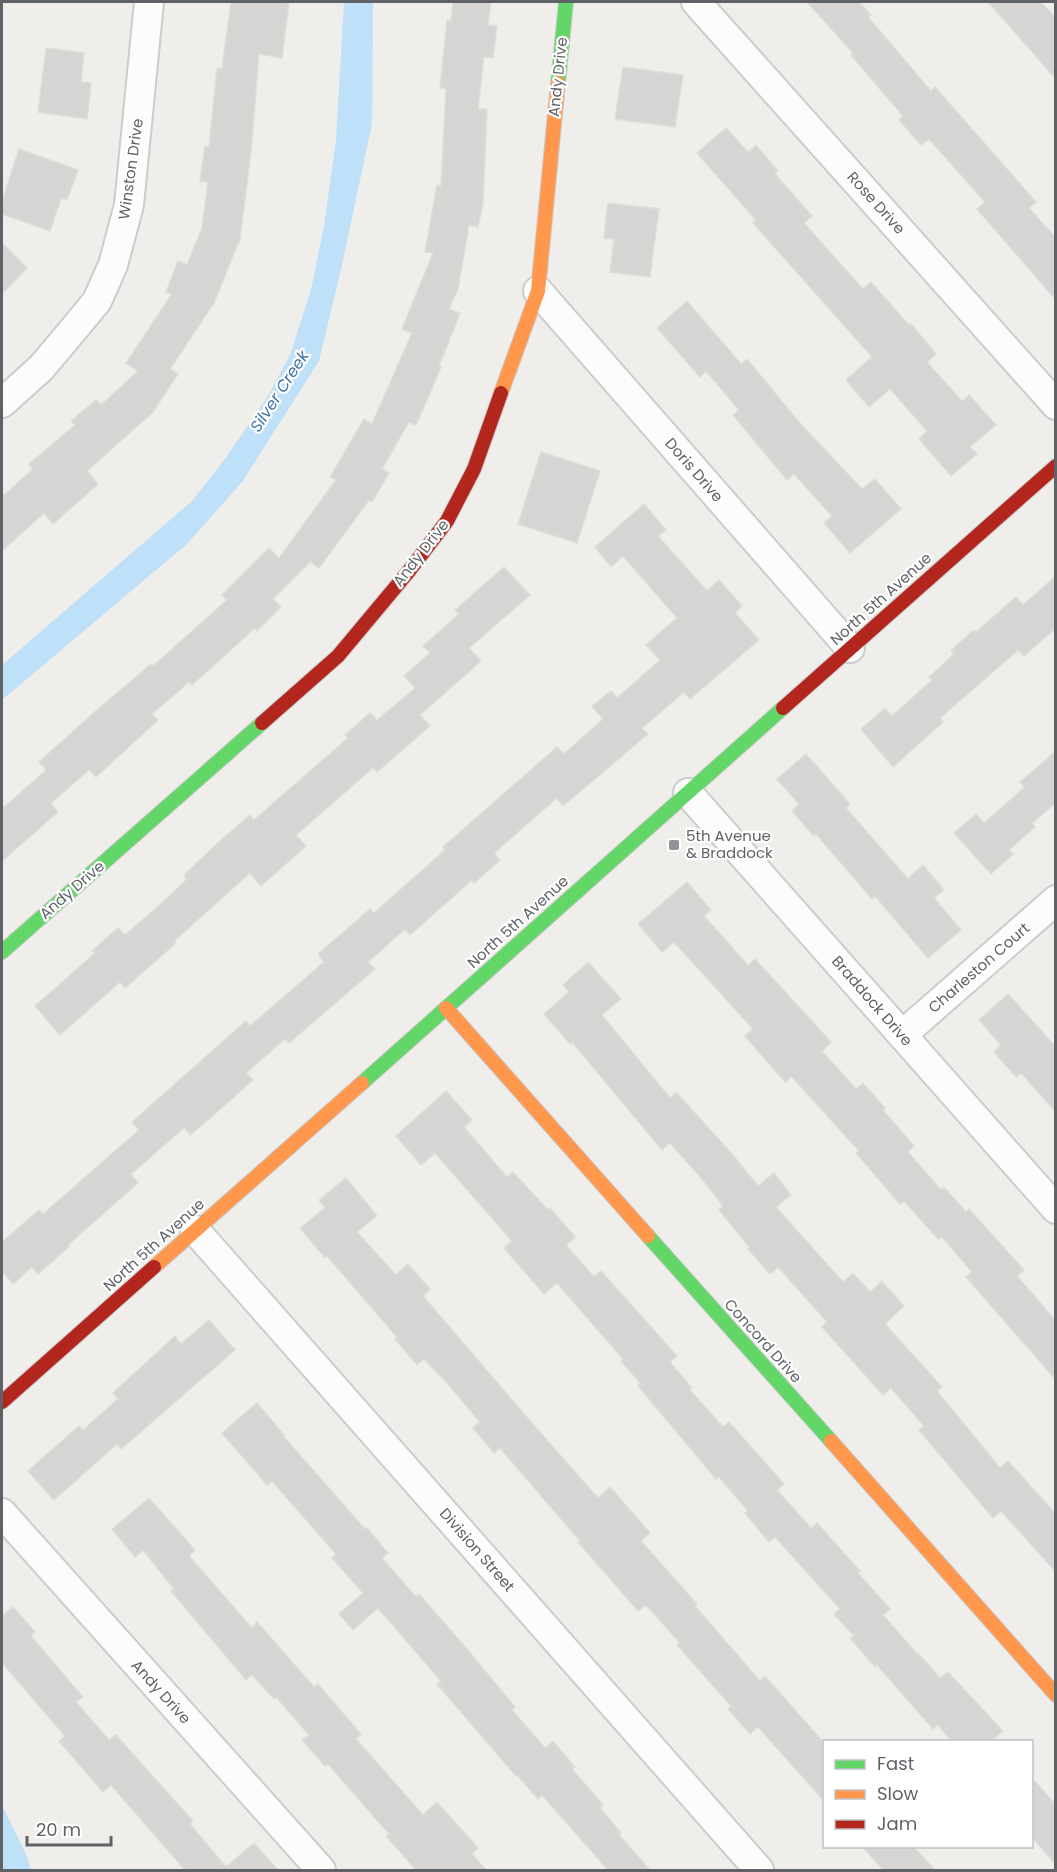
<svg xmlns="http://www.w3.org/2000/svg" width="1057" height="1872" font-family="Poppins,sans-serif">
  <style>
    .water { fill: #bfe0f9 }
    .building { fill: #d6d5d3; stroke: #deddd9; stroke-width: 1.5 }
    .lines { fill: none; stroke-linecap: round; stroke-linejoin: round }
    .street-casing { stroke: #cbcccc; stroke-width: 32 }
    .fast-casing { stroke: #cacacb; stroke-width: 16 }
    .slow-casing { stroke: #cacacb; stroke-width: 16 }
    .jam-casing { stroke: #cacacb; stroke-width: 16 }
    .street { stroke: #fdfcfc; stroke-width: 28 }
    .fast { stroke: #63d668; stroke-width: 14 }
    .slow { stroke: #ff974d; stroke-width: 14 }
    .jam { stroke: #b3261e; stroke-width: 14 }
    .poi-dot { fill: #919496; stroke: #fff; stroke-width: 2 }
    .labels { text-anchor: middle; stroke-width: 4.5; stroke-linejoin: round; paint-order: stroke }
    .street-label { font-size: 15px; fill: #5f6368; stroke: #fff }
    .poi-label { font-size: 15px; fill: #5f6368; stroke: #fff; text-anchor: start }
    .water-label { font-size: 16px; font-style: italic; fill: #4174aa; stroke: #fff }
  </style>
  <rect width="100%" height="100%" fill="#efeeea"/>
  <g class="water">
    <path d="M 344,2 L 373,2 L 372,124 L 341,269 L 319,361 L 242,482 L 187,544 L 2,700 L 2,665 L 192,501 L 225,459 L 268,396 L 290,355 L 311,290 L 324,226 L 336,140 Z"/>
    <path d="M 2,1805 L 26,1854 L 31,1870 L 2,1870 Z"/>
  </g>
  <g class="building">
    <path d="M 231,2 L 289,2 L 282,58 L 259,54 L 251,152 L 240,239 L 214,303 L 170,369 L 178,374 L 153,412 L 87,471 L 98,484 L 53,524 L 44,513 L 2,551 L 2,497 L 33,469 L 29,464 L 75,425 L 71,421 L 96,400 L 101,405 L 138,371 L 126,363 L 172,294 L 166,292 L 178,261 L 187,265 L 202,228 L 208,182 L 200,181 L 205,146 L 209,147 L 217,68 L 222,69 Z"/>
    <path d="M 453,2 L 491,2 L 488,25 L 497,26 L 493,58 L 484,57 L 478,109 L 487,109 L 483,203 L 478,227 L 469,225 L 458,289 L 449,309 L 460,313 L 439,366 L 441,367 L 416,425 L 409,422 L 382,469 L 389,473 L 372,502 L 369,500 L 319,568 L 310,562 L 273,599 L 281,607 L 257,631 L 255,628 L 192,685 L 189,682 L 152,714 L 158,720 L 96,777 L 89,770 L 51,803 L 58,812 L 2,861 L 2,809 L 46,770 L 39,762 L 98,709 L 151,664 L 153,666 L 227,600 L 222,595 L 269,548 L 279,558 L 336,480 L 330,477 L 364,419 L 372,424 L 412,333 L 402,329 L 433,253 L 425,252 L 437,185 L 441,186 L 446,88 L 440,88 L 447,20 L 451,21 Z"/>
    <path d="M 807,2 L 859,2 L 871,15 L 868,17 L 931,91 L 935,87 L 1036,202 L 1029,208 L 1056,238 L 1056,300 L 977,209 L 985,202 L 929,139 L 921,145 L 899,120 L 903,116 L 851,55 L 853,53 Z"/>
    <path d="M 988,2 L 1041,2 L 1056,18 L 1056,79 Z"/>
    <path d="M 46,48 L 84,53 L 81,82 L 91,83 L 87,119 L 38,112 Z"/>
    <path d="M 623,67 L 683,75 L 675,127 L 615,119 Z"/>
    <path d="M 726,128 L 748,152 L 756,145 L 778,171 L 775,174 L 812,216 L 804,223 L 863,289 L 871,282 L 909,325 L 911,324 L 936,354 L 927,362 L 962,401 L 969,395 L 996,425 L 970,447 L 977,454 L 951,476 L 919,439 L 927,431 L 890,389 L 869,407 L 846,380 L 872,357 L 753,223 L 756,220 L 697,153 Z"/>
    <path d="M 19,149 L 78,170 L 67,200 L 61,198 L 50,231 L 2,214 L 2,202 Z"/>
    <path d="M 608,203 L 659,209 L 650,277 L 610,272 L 614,239 L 604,238 Z"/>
    <path d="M 2,243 L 27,268 L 2,294 Z"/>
    <path d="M 687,301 L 741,364 L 747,359 L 799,422 L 862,489 L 875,479 L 901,509 L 850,553 L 824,523 L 832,516 L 794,474 L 787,480 L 733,415 L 739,410 L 706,371 L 700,377 L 657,328 Z"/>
    <path d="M 541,452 L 600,471 L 577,543 L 518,524 Z"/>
    <path d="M 644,504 L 666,530 L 658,536 L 707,591 L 719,580 L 742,606 L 735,613 L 759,640 L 690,699 L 684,692 L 642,728 L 648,734 L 563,806 L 557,798 L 519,831 L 494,853 L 500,860 L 474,883 L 472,880 L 410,935 L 405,929 L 368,962 L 375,969 L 289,1043 L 285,1039 L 246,1073 L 253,1080 L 216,1113 L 190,1135 L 184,1128 L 131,1174 L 138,1183 L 69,1244 L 70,1246 L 38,1274 L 32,1267 L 13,1284 L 2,1271 L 2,1242 L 39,1210 L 43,1214 L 139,1130 L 132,1122 L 246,1021 L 250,1026 L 324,962 L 318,954 L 370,909 L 374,913 L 445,850 L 443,847 L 557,747 L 564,754 L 603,719 L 592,706 L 611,691 L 617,698 L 660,660 L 646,645 L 677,618 L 623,556 L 611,567 L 595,547 Z"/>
    <path d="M 504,567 L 530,595 L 469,648 L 481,661 L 420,715 L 430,726 L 377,772 L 373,768 L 296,835 L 306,846 L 261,886 L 250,873 L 174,941 L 176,943 L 125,988 L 120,982 L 60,1035 L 35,1006 L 95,953 L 92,951 L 118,928 L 125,935 L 163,902 L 187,879 L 184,875 L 221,840 L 250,815 L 254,820 L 348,738 L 345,735 L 370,713 L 377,720 L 415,688 L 404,676 L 430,653 L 423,646 L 459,614 L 455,610 Z"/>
    <path d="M 1056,576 L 1056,628 L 1024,656 L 1018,650 L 940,718 L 943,722 L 893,767 L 861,729 L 885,708 L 892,716 L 932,680 L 929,677 L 954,654 L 951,650 L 974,630 L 976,632 L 1016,597 L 1023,605 Z"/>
    <path d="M 1056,751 L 1056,803 L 1032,823 L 1035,827 L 1009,850 L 1013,854 L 991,874 L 954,833 L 976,814 L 984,823 L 1025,787 L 1020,782 Z"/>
    <path d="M 806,754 L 850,804 L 846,808 L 908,879 L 923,865 L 944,890 L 934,898 L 961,930 L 928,958 L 875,896 L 872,899 L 816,834 L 814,836 L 792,811 L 799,804 L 777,779 Z"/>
    <path d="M 687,882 L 711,910 L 704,916 L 748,965 L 755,959 L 831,1042 L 822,1051 L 856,1089 L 863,1083 L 885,1108 L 883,1110 L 914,1146 L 908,1152 L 941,1190 L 944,1187 L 966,1212 L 969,1209 L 1024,1270 L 1017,1276 L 1056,1321 L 1056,1380 L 966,1277 L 972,1272 L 942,1237 L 938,1239 L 904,1201 L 900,1204 L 856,1153 L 859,1151 L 792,1077 L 785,1082 L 745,1036 L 753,1029 L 674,942 L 662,952 L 638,924 Z"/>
    <path d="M 588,962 L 621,999 L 602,1015 L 670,1098 L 676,1092 L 733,1155 L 758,1186 L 774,1173 L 791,1195 L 776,1207 L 843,1282 L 853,1273 L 870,1292 L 882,1281 L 904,1306 L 885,1324 L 942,1387 L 937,1391 L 1000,1468 L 1008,1461 L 1056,1514 L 1056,1572 L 1001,1511 L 993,1518 L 919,1430 L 924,1426 L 891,1388 L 883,1395 L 822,1327 L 827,1322 L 778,1267 L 770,1274 L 748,1249 L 750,1248 L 719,1210 L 723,1206 L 703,1180 L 670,1143 L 662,1150 L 572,1042 L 570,1044 L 544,1014 L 569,992 L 563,985 Z"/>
    <path d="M 1008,994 L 1056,1047 L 1056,1112 L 1021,1073 L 1016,1077 L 994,1052 L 1001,1045 L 979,1020 Z"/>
    <path d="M 446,1091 L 472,1120 L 464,1127 L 507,1177 L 513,1172 L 548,1210 L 550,1208 L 575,1237 L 566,1245 L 594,1277 L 601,1271 L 677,1356 L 670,1362 L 692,1388 L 690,1390 L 723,1427 L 729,1422 L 784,1484 L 777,1490 L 811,1528 L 817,1523 L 860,1571 L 858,1573 L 890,1609 L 883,1615 L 917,1654 L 918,1653 L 940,1678 L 948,1672 L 1003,1731 L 990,1742 L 952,1742 L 938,1725 L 933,1729 L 877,1665 L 875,1667 L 850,1638 L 854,1636 L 834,1614 L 840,1609 L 775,1537 L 769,1542 L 745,1513 L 748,1511 L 719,1477 L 716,1479 L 638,1386 L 640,1383 L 621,1361 L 623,1359 L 557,1283 L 544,1294 L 504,1248 L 512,1241 L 435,1153 L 421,1165 L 396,1136 Z"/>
    <path d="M 346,1178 L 377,1216 L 357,1232 L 396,1275 L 408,1264 L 430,1289 L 423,1296 L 531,1422 L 598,1498 L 610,1487 L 650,1533 L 641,1541 L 697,1604 L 695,1606 L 760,1681 L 765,1676 L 825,1744 L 825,1802 L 758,1727 L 750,1734 L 728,1709 L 731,1706 L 677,1645 L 680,1643 L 646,1605 L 638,1611 L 578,1542 L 580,1541 L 500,1448 L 494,1453 L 473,1428 L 480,1422 L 447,1383 L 424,1359 L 417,1365 L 395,1339 L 397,1337 L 327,1256 L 325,1258 L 300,1228 L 325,1208 L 319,1200 Z"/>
    <path d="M 209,1320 L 235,1350 L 121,1449 L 117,1444 L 54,1500 L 28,1471 L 79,1426 L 83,1430 L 118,1399 L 113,1393 L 175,1336 L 181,1344 Z"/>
    <path d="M 257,1403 L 285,1436 L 284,1437 L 365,1529 L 367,1528 L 388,1553 L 382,1558 L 416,1597 L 419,1594 L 462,1643 L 515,1707 L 512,1710 L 545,1748 L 553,1741 L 575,1767 L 572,1769 L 603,1805 L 600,1808 L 621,1833 L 619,1835 L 650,1870 L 608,1870 L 542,1795 L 538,1799 L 517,1775 L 516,1776 L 437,1684 L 441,1681 L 378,1608 L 353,1630 L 339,1614 L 363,1593 L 332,1558 L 336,1554 L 272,1481 L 267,1485 L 222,1433 Z"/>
    <path d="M 149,1498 L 195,1550 L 189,1556 L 252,1628 L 257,1622 L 314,1687 L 318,1684 L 361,1734 L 356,1739 L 423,1815 L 437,1802 L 478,1848 L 472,1854 L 486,1870 L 416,1870 L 386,1836 L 389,1834 L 328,1764 L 325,1766 L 302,1740 L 309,1735 L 276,1697 L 274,1699 L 252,1675 L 246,1680 L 171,1591 L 174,1589 L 143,1550 L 135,1557 L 112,1529 Z"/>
    <path d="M 13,1607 L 35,1632 L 31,1636 L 83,1697 L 76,1702 L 109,1740 L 116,1735 L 193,1821 L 190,1824 L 226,1867 L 254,1843 L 278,1870 L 185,1870 L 111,1785 L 103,1792 L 59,1741 L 65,1736 L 2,1663 L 2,1616 Z"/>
    <path d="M 1032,1778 L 1056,1805 L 1056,1865 L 1032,1837 Z"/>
    <path d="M 862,1846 L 913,1846 L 935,1870 L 883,1870 Z"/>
  </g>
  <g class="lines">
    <defs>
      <g id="street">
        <path d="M 696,2 L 1056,405"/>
        <path d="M 538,291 L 850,648"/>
        <path d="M 2,403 L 41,368 L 73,330 L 97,301 L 113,265 L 129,205 L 149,2"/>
        <path d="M 688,793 L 1056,1209"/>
        <path d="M 902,1035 L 1056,900"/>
        <path d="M 195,1230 L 759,1870"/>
        <path d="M 2,1513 L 321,1870"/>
      </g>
      <g id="fast">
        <path d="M 558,83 L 566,2"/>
        <path d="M 2,952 L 262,723"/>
        <path d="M 362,1083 L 783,708"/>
        <path d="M 648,1236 L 831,1441"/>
      </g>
      <g id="slow">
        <path d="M 501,393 L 538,291 L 558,83"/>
        <path d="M 446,1008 L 648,1236"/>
        <path d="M 154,1267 L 362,1083"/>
        <path d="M 831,1441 L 1056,1695"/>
      </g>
      <g id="jam">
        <path d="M 783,708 L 1056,466"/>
        <path d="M 262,723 L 338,656 L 409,571 L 447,521 L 474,469 L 501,393"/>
        <path d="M 2,1402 L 154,1267"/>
      </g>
    </defs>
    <use href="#street" class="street-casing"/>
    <use href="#fast" class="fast-casing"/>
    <use href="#slow" class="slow-casing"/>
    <use href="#jam" class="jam-casing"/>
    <use href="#street" class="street"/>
    <use href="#fast" class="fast"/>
    <use href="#slow" class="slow"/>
    <use href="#jam" class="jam"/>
  </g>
  <rect class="poi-dot" x="668" y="839" width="12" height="12" rx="3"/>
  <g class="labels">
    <g class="street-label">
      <text transform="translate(558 77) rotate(-84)" y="5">Andy Drive</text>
      <text transform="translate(131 169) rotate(-82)" y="5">Winston Drive</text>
      <text transform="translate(876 203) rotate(48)" y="5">Rose Drive</text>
      <text transform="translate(694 470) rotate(49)" y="5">Doris Drive</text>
      <text transform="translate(421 553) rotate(-52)" y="5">Andy Drive</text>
      <text transform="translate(881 599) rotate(-42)" y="5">North 5th Avenue</text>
      <text transform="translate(72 890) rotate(-41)" y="5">Andy Drive</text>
      <text transform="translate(518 922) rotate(-42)" y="5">North 5th Avenue</text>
      <text transform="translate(979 968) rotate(-41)" y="5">Charleston Court</text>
      <text transform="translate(872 1001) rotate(49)" y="5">Braddock Drive</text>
      <text transform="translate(154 1245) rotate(-42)" y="5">North 5th Avenue</text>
      <text transform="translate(763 1341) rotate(48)" y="5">Concord Drive</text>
      <text transform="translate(477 1550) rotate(49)" y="5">Division Street</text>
      <text transform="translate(161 1692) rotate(48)" y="5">Andy Drive</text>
    </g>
    <g class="poi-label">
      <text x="686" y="841">5th Avenue<tspan x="686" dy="17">&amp; Braddock</tspan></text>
    </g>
    <g class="water-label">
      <text transform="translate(279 391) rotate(-57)" y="6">Silver Creek</text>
    </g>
  </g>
  <rect width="1057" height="1872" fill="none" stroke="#5f6368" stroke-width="6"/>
  <rect x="823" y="1740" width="210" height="108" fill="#ffffff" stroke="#bfc1c3" stroke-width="1.5"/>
  <rect x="835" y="1760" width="30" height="9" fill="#63d668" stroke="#bfc1c3" stroke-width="1.5"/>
  <text x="877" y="1770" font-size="18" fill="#5f6368">Fast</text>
  <rect x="835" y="1790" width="30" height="9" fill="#ff974d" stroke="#bfc1c3" stroke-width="1.5"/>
  <text x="877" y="1800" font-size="18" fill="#5f6368">Slow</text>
  <rect x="835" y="1820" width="30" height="9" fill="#b3261e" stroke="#bfc1c3" stroke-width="1.5"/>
  <text x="877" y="1830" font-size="18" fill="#5f6368">Jam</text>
  <path d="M27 1836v9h84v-9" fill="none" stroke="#5f6368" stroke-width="3"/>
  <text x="36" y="1836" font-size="18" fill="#5f6368" stroke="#ffffff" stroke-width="4.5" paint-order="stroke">20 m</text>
</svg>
